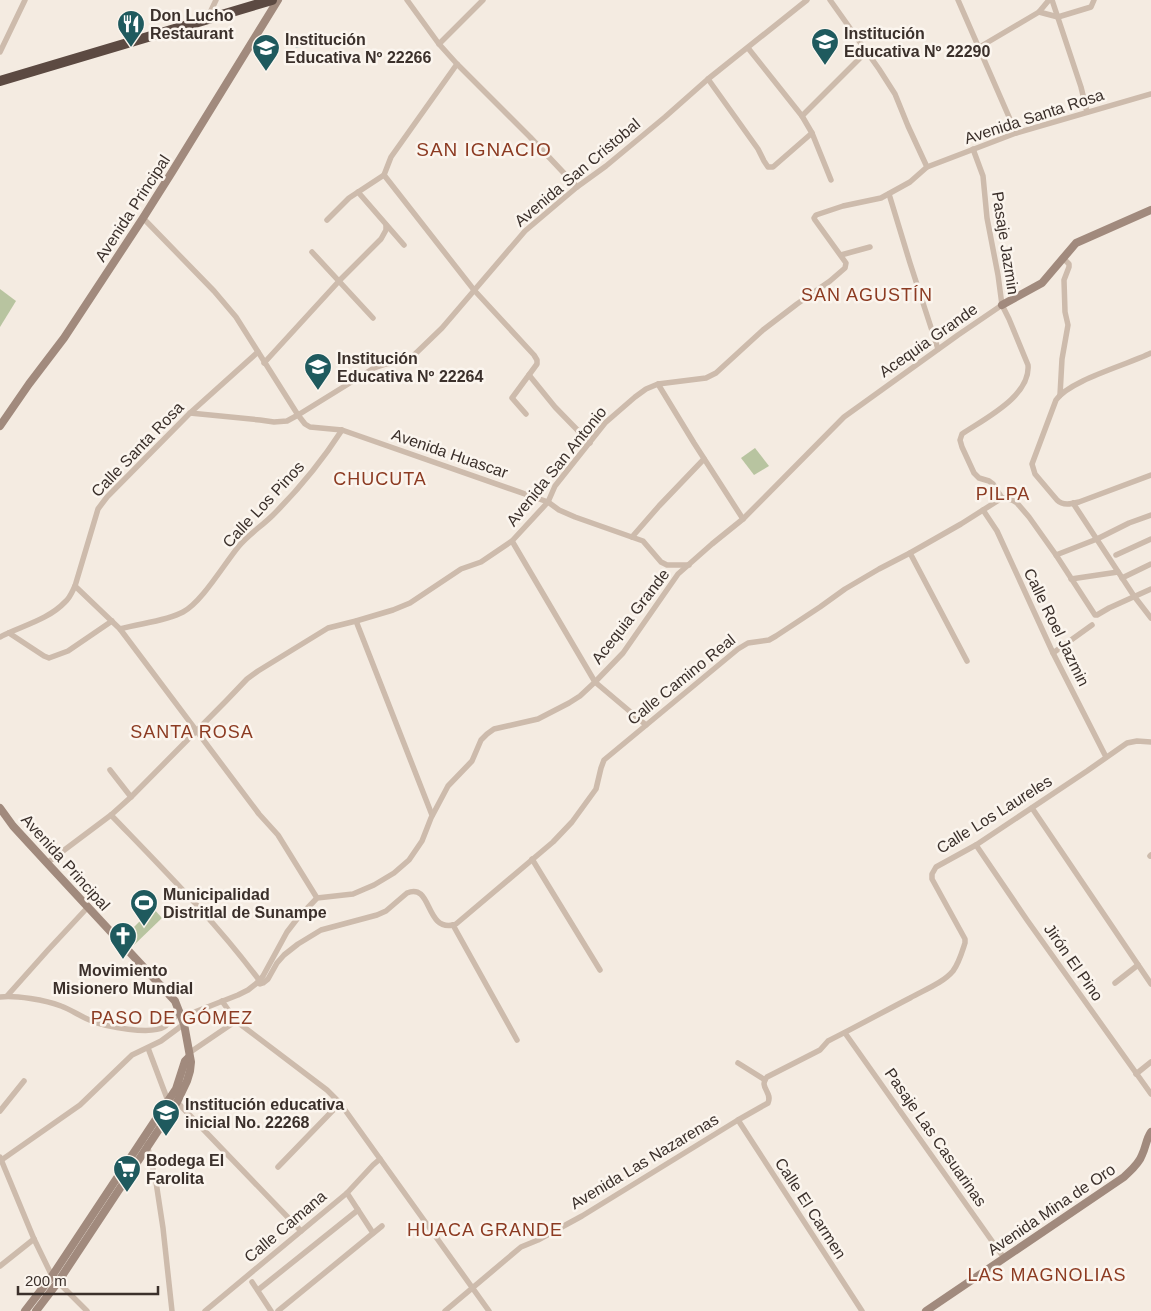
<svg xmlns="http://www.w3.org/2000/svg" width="1151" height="1311" font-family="Helvetica,sans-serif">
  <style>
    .green { fill: #b8c4a0 }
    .water { fill: #7fb0b2 }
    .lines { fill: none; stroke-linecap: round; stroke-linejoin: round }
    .street { stroke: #cdbbac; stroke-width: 5.5 }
    .secondary { stroke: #a18a7d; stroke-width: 8 }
    .highway { stroke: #5c4a42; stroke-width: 10 }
    .labels { text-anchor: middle; stroke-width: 5; stroke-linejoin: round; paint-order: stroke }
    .poi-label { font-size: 16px; font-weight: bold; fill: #3b302b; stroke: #fbf5ee; text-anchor: start }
    .street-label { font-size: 16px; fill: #3b302b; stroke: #fbf5ee }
    .neighbourhood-label { font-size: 18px; letter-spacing: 1px; fill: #8c3b22; stroke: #fbf5ee }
    .quarter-label { font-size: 19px; letter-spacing: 1px; fill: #8c3b22; stroke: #fbf5ee }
  </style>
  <rect width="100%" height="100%" fill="#f4ebe1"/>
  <g class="green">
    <path d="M 0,289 L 16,301 L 0,327 Z"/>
    <path d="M 755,448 L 769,466 L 754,475 L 741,458 Z"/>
    <path d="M 153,908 L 162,918 L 134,945 L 125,936 Z"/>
  </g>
  <path class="water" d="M 306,37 L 314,43 L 296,48 L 291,41 Z"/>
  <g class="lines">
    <g class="street">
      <path d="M 407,0 L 439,44 L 457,64 L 530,137 L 577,187"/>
      <path d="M 830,0 L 879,69 L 895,94 L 908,126 L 927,167"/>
      <path d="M 958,0 L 1016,133"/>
      <path d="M 1052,0 L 1081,87 L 1087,112"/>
      <path d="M 1039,12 L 1058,17 L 1091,7 L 1094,0"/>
      <path d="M 207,19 L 216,0"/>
      <path d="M 439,44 L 483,0"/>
      <path d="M 748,48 L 802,116 L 812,133 L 831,180"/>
      <path d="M 978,48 L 1039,12 L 1049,0"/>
      <path d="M 0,52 L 25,0"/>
      <path d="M 708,79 L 758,149 L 764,161 L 768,167 L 773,167 L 812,133"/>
      <path d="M 802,116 L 866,52"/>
      <path d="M 973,149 L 983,176 L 987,218 L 998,275 L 1002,305 L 1009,319 L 1028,365 C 1031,396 984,419 962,434 L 960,440 L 962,447 L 974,473 L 979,478 L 989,481 L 993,484 L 1002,498"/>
      <path d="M 384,175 L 474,290 L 534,355 L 537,360 L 537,364 L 512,398 L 526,414"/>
      <path d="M 358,192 L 404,245"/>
      <path d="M 889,194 L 910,263 L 938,349"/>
      <path d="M 143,218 L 214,291 L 236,317 L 298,415 L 374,368 L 386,364 L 409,359 L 413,356 L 442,328 L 525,231 L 577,187 L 606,166 L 665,117 L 708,79 L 807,0"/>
      <path d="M 327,220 L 349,198 L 384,175 L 391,157 L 457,64"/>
      <path d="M 312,252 L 373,318"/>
      <path d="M 841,255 L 870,247"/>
      <path d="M 1151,353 C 1127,365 1070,380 1056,400 L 1032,464 L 1035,474 L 1057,500 C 1063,506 1071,504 1079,502 L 1151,475"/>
      <path d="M 264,363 L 340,280 L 381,239 L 386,230 L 386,225"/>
      <path d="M 529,375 L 555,407 L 590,443"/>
      <path d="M 658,384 L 694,443 L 743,519"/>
      <path d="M 1060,395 L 1062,359 L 1068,325 L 1065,312 L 1064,280 L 1069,267 L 1069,264 L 1066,261 L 1062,259"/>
      <path d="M 190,413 L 260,420 L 274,422 L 287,421 L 298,415 L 305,424 L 310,427 L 342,430 L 548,502 L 559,510 L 575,517 L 643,541 L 661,562 L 667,565 L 689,565"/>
      <path d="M 1002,498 L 1012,500 L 1017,503 L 1029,517 L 1056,555 L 1095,615 L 1097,615 L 1109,608 L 1151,589"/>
      <path d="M 1073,503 L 1134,596 L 1151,618"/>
      <path d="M 983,510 L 997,531 L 1053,653 L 1106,757"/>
      <path d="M 632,537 L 659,506 L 704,459"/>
      <path d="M 512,541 L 595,682 L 646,725"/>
      <path d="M 910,553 L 967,661"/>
      <path d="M 1056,555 L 1097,539 L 1129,523 L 1151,515"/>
      <path d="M 1116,555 L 1151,539"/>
      <path d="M 1122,578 L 1151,564"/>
      <path d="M 1071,579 L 1118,572"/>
      <path d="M 75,586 L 120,629 L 259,814 L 278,835 L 317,898"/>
      <path d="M 356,621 L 432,815"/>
      <path d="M 120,629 C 140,623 164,622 183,612 C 202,602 224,564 239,546 C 249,534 262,526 273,515 C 299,489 322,461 342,430"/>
      <path d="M 9,633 L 44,656 L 49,658 L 68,651 L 112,621"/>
      <path d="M 0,637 C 21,626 48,620 65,602 C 70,598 72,592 75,586 L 98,509 L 107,497 L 190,413 L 258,352"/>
      <path d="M 1053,653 L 1092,625"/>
      <path d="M 110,770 L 131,797"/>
      <path d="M 1032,808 L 1151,984"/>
      <path d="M 111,815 C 162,868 215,921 259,980"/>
      <path d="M 976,845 L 1027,920 L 1151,1094"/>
      <path d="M 1150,856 L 1151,855"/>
      <path d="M 532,859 L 600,970"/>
      <path d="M 47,863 L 111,815 L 131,797 L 226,701 L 247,679 L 258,671 L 328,628 L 356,621 L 393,610 L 410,603 L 461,569 L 481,562 L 512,541 L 548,502 L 555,486 L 605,423 L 635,397 L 646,389 L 658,384 L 706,378 L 716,373 L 763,330 L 797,304 L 830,281 L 845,268 L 846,263 L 815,220 L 814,218 L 816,215 L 843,206 L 881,198 L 910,182 L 927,167 L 1016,133 L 1151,94"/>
      <path d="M 453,925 L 456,924 L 553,842 L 572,822 L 596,789 L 601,768 L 604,760 L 738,649 L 748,643 L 769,640 L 776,636 L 820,607 L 845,589 L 879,569 L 910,553 L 961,524 L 1002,498"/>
      <path d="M 453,925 L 517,1040"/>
      <path d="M 257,983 L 260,984 L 263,983 L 268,979 L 277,963 L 284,955 L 298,944 L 321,930 L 377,915 L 386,911 L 407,893 C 432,882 425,931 453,925"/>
      <path d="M 1115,983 L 1138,965"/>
      <path d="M 7,996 L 48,950 L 88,907"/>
      <path d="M 0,997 C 15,995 46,1000 61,1006 C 72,1010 81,1017 92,1021 C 106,1027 151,1035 164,1027 C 170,1023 175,1016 180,1011"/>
      <path d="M 222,1001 L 236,1021 L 327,1090 L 340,1103 L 489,1311"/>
      <path d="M 182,1017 L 238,995 L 248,990 L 257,983 L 263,976 L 287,932 L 297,919 L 317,898 L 353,894 L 374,885 L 394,873 L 409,860 L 422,841 L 431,818 L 448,786 L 472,761 L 481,740 L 487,734 L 494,729 L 538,719 L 569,703 L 580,696 L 595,682 L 623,653 L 678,574 L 712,544 L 743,519 L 844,417 L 958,335 L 1002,305"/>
      <path d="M 845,1033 L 1004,1258"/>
      <path d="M 148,1048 L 168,1101"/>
      <path d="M 189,1053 L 236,1021"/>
      <path d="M 738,1063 L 765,1080"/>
      <path d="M 1136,1074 L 1151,1062"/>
      <path d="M 177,1102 L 301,1231"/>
      <path d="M 0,1111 L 24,1081"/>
      <path d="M 738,1120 L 862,1311"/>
      <path d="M 147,1144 L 156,1182 L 163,1228 L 172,1311"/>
      <path d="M 0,1157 L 34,1239 L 52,1276 L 87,1311"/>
      <path d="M 0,1161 L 80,1105 L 132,1055 L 161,1041 L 184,1024"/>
      <path d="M 278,1167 L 340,1103"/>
      <path d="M 347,1193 L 373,1233"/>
      <path d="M 0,1266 L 34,1239"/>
      <path d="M 252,1282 L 271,1311"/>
      <path d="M 258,1290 L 358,1210"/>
      <path d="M 205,1311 L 347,1193 L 373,1165 L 380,1159"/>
      <path d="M 278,1311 L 382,1226"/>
      <path d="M 445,1311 L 521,1247 L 538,1240 L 582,1216 L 738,1120 L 768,1103 C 773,1092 758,1087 767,1077 L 820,1050 L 828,1041 C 856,1027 883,1012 910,998 C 924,990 943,983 953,971 C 959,963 962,952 965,943 L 965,939 L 932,879 L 932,874 L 936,867 L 976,845 L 1087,771 L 1127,743 L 1137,741 L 1151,742"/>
    </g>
    <g class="secondary">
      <path d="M 1002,305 L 1042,283 L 1076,243 L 1151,210"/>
      <path d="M 0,426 L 29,384 L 64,338 L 143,218 L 172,172 L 278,0"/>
      <path d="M 0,808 L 13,826 L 47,863 L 175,1001 L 184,1024 L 191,1062 L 190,1071 L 187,1081 L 177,1102 L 58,1282 L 36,1311"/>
      <path d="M 25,1311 L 52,1276 L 168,1101 L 176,1089 L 185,1061 L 189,1057"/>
      <path d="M 926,1311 L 1124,1177 C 1130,1171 1139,1164 1142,1155 C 1146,1147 1146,1139 1151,1132"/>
    </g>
    <path class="highway" d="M 0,81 L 272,0"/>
  </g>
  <defs>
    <symbol id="restaurant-pin" viewBox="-11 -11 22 30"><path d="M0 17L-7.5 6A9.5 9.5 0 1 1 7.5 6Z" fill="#1f5a5e" stroke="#fbf5ee"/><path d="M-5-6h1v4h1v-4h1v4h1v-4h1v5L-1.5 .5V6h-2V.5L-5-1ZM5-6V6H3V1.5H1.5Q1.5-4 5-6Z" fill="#fff"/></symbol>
    <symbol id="school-pin" viewBox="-11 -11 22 30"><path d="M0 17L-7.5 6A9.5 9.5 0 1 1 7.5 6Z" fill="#1f5a5e" stroke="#fbf5ee"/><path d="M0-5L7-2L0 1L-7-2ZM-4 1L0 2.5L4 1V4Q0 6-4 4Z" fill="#fff"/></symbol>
    <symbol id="stadium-pin" viewBox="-11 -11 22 30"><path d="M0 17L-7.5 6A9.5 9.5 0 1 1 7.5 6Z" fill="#1f5a5e" stroke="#fbf5ee"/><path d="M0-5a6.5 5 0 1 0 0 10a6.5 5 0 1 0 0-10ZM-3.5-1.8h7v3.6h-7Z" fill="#fff"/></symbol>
    <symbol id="church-pin" viewBox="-11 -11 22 30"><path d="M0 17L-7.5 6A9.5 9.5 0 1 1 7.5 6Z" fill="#1f5a5e" stroke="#fbf5ee"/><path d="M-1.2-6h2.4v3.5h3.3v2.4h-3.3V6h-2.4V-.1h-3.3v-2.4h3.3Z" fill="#fff"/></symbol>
    <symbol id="supermarket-pin" viewBox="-11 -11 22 30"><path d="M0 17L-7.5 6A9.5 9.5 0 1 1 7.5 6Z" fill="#1f5a5e" stroke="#fbf5ee"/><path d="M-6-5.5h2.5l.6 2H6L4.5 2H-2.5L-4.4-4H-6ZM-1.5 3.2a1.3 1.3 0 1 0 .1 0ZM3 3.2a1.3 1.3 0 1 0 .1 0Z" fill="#fff"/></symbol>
  </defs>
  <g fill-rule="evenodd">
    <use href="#restaurant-pin" x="115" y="8" width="32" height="43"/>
    <use href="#school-pin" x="809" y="26" width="32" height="43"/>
    <use href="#school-pin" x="250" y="32" width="32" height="43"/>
    <use href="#school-pin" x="302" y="351" width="32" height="43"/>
    <use href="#stadium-pin" x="128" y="887" width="32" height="43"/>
    <use href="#church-pin" x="107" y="920" width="32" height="43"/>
    <use href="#school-pin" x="150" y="1097" width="32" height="43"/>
    <use href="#supermarket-pin" x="111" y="1153" width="32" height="43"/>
  </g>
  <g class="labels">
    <g class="poi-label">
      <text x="150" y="21">Don Lucho<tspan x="150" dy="18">Restaurant</tspan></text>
      <text x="844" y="39">Institución<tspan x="844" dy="18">Educativa Nº 22290</tspan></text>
      <text x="285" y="45">Institución<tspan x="285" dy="18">Educativa Nº 22266</tspan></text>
      <text x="337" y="364">Institución<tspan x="337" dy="18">Educativa Nº 22264</tspan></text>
      <text x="163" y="900">Municipalidad<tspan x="163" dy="18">Distritlal de Sunampe</tspan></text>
      <text x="123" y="976" text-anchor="middle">Movimiento<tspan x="123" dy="18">Misionero Mundial</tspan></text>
      <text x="185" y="1110">Institución educativa<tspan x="185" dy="18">inicial No. 22268</tspan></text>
      <text x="146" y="1166">Bodega El<tspan x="146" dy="18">Farolita</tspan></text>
    </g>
    <g class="street-label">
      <text transform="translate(1034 116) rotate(-18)" y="6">Avenida Santa Rosa</text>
      <text transform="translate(577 172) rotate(-40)" y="6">Avenida San Cristobal</text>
      <text transform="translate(132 208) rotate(-57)" y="6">Avenida Principal</text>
      <text transform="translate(1006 243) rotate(81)" y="6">Pasaje Jazmin</text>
      <text transform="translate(928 340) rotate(-35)" y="6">Acequia Grande</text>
      <text transform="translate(137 449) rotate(-46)" y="6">Calle Santa Rosa</text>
      <text transform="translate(450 453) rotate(19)" y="6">Avenida Huascar</text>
      <text transform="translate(556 466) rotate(-51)" y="6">Avenida San Antonio</text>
      <text transform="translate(263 504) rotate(-47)" y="6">Calle Los Pinos</text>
      <text transform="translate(630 616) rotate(-52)" y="6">Acequia Grande</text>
      <text transform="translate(1057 627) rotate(64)" y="6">Calle Roel Jazmin</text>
      <text transform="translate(681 679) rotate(-39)" y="6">Calle Camino Real</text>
      <text transform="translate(994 814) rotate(-32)" y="6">Calle Los Laureles</text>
      <text transform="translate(66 862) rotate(48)" y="6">Avenida Principal</text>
      <text transform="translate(1074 962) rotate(55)" y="6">Jirón El Pino</text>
      <text transform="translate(936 1137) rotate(55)" y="6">Pasaje Las Casuarinas</text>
      <text transform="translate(644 1161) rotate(-31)" y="6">Avenida Las Nazarenas</text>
      <text transform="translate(811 1208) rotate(57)" y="6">Calle El Carmen</text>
      <text transform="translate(1051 1209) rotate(-34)" y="6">Avenida Mina de Oro</text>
      <text transform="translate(285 1226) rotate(-40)" y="6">Calle Camana</text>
    </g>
    <g class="neighbourhood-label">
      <text x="867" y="301">SAN AGUSTÍN</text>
      <text x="380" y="485">CHUCUTA</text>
      <text x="1003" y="500">PILPA</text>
      <text x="192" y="738">SANTA ROSA</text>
      <text x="172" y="1024">PASO DE GÓMEZ</text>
      <text x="485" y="1236">HUACA GRANDE</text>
      <text x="1047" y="1281">LAS MAGNOLIAS</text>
    </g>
    <g class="quarter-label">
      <text x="484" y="156">SAN IGNACIO</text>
    </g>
  </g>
  <path d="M18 1286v8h140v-8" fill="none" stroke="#3b302b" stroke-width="2.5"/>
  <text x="25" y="1286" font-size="15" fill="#3b302b" stroke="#fbf5ee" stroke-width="4" paint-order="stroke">200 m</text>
</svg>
